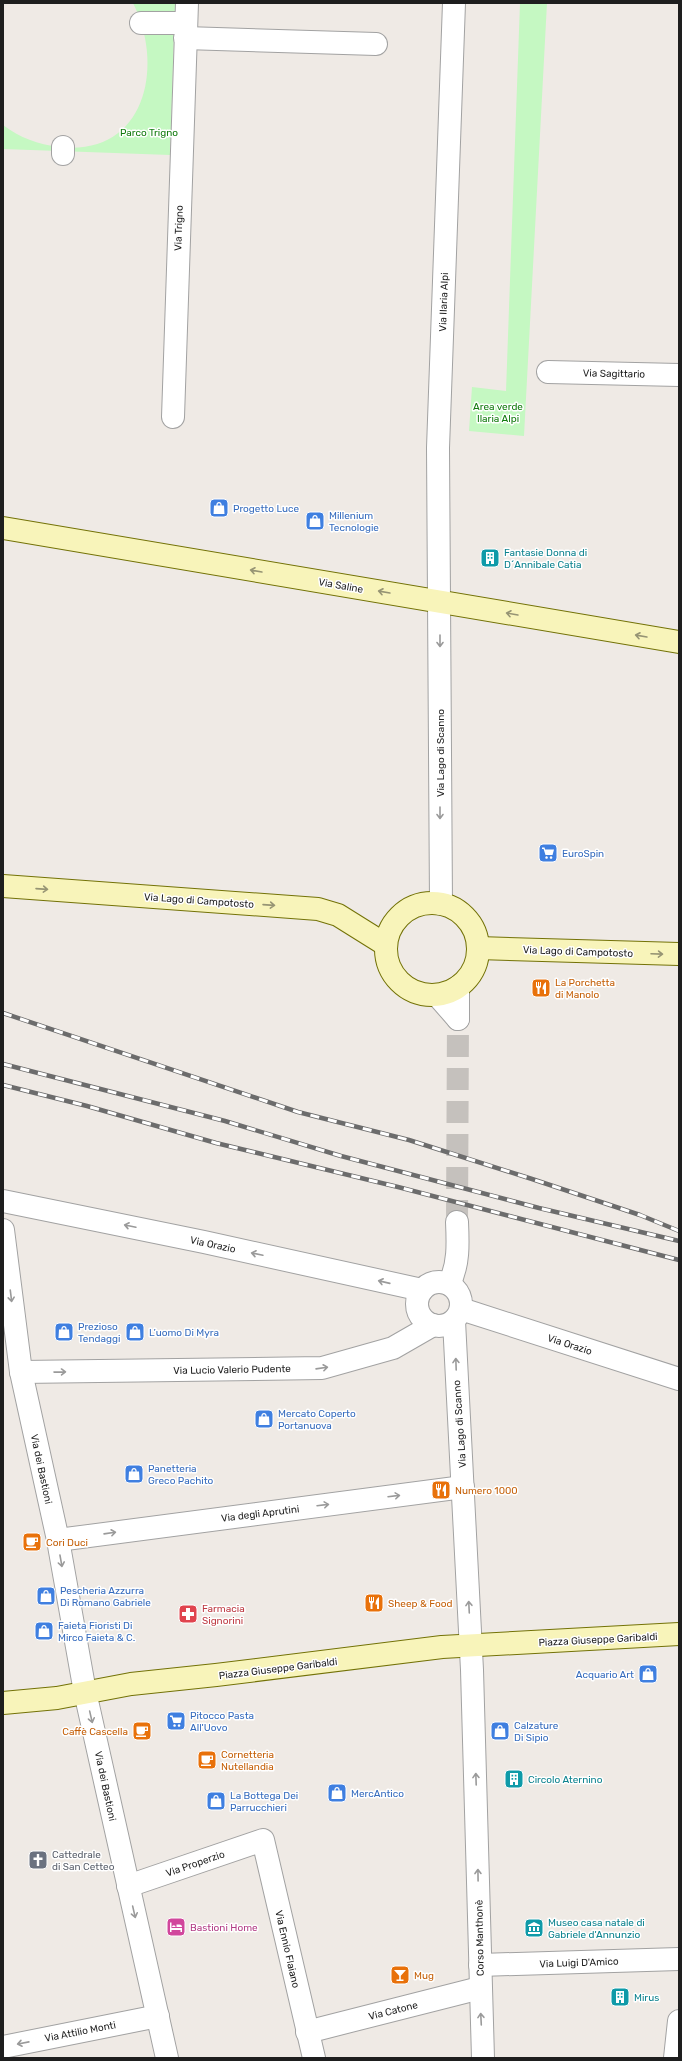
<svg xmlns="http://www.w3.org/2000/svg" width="682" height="2061" font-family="Rubik,sans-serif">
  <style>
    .park { fill: #c5f8c2 }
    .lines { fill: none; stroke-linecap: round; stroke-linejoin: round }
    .street-tunnel { stroke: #c5c1bd; stroke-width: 22; stroke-dasharray: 22 11; stroke-linecap: butt }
    .street-casing { stroke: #a2a2a2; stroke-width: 24 }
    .secondary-casing { stroke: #737207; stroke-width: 24 }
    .street { stroke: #fff; stroke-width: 22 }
    .secondary { stroke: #f8f4ba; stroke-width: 22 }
    .rail-casing { stroke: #6c6c6c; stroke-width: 4.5 }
    .rail { stroke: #fff; stroke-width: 3; stroke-dasharray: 9; stroke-linecap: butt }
    .oneway { stroke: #969474 }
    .oneway2 { stroke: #9a9a9a }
    .labels { text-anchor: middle; stroke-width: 3; stroke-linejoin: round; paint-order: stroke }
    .park-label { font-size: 10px; fill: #127b0e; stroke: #fff }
    .street-label { font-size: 10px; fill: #1e1e1e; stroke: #fff }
    .shop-label { font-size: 10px; fill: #366cbe; stroke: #fff; text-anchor: start }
    .culture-label { font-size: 10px; fill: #0d838f; stroke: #fff; text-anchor: start }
    .food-label { font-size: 10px; fill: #c56008; stroke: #fff; text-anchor: start }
    .health-label { font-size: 10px; fill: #be3a42; stroke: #fff; text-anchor: start }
    .worship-label { font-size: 10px; fill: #5b616d; stroke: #fff; text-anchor: start }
    .hotel-label { font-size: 10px; fill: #b23c85; stroke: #fff; text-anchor: start }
  </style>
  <rect width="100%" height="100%" fill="#efeae5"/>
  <g class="park">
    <path d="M 133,3 L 175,3 L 170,155 L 3,149 L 3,125 C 20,138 38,144 59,147 C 146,157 165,66 133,3 Z"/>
    <path d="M 520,3 L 547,3 L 524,436 L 469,431 L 472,387 L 506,391 Z"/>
  </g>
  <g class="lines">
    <path class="street-tunnel" d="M 457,1222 L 458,1019"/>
    <defs>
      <g id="street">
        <path d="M 141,23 L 177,23"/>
        <path d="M 185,38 L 376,44"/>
        <path d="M 63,147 L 63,154"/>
        <path d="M 548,372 L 679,375"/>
        <path d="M 173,417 L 187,3"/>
        <path d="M 441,904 L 438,448 L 454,3"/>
        <path d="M 437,995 L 458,1019"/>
        <path d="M 458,1019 L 458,987"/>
        <path d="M 3,1201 L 204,1242 L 422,1290"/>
        <path d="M 3,1230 L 21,1372 L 58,1540 L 85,1692 L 167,2058"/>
        <circle cx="439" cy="1304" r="22"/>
        <path d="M 449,1284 C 459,1265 458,1243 457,1222"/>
        <path d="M 461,1309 L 679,1379"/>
        <path d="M 454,1321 L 472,1670 L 483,2058"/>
        <path d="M 21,1372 L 322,1368 L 393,1348 L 433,1325"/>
        <path d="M 58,1540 L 463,1487"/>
        <path d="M 128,1886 L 263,1840 L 314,2058"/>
        <path d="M 480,1965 L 679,1959"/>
        <path d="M 307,2032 L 480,1988"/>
        <path d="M 3,2047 L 158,2016"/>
        <path d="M 675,2058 L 679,2021"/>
      </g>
      <g id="secondary">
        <path d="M 3,528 L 679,642"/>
        <path d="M 3,886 L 318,909 L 338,915 L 386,945"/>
        <circle cx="432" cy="949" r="46"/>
        <path d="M 478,948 L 679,954"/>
        <path d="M 3,1703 L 57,1698 L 131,1684 L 216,1675 L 442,1647 L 679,1634"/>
      </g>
    </defs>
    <use href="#street" class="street-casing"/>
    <use href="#secondary" class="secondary-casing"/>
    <use href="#street" class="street"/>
    <use href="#secondary" class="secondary"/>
    <defs>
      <g id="rail">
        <path d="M 3,1013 L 298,1112 L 409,1140 L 532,1179 L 640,1215 L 679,1231"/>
        <path d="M 3,1064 L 225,1121 L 341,1156 L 539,1208 L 679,1241"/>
        <path d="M 3,1085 L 87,1106 L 216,1143 L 398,1187 L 679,1260"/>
      </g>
    </defs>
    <use href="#rail" class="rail-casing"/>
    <use href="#rail" class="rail"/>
  </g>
  <defs><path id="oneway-shaft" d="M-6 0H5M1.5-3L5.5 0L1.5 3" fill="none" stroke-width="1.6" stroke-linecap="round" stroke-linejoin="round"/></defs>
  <g class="oneway">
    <use href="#oneway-shaft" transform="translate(256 571) rotate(-170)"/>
    <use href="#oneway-shaft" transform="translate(384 592) rotate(-170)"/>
    <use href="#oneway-shaft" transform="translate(512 614) rotate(-170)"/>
    <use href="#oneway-shaft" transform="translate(641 636) rotate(-170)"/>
    <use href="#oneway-shaft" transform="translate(42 889) rotate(4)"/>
    <use href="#oneway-shaft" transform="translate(269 905) rotate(4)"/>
    <use href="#oneway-shaft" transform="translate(657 954) rotate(2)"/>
  </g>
  <g class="oneway2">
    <use href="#oneway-shaft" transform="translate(440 641) rotate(90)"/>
    <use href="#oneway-shaft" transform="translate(440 813) rotate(90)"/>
    <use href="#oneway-shaft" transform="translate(130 1226) rotate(-168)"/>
    <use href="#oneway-shaft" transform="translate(257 1254) rotate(-168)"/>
    <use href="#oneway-shaft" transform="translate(384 1282) rotate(-167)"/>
    <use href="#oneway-shaft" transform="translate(11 1296) rotate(83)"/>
    <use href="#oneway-shaft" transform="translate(456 1364) rotate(-92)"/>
    <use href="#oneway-shaft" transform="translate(322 1368) rotate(-8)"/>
    <use href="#oneway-shaft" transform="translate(60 1372) rotate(-1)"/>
    <use href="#oneway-shaft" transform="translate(394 1496) rotate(-7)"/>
    <use href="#oneway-shaft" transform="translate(323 1505) rotate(-7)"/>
    <use href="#oneway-shaft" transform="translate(110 1533) rotate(-8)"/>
    <use href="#oneway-shaft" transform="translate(61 1561) rotate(80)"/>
    <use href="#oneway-shaft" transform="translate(469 1607) rotate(-93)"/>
    <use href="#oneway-shaft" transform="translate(91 1717) rotate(77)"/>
    <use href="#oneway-shaft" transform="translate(476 1779) rotate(-92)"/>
    <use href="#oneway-shaft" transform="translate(478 1875) rotate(-91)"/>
    <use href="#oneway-shaft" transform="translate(134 1912) rotate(77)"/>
    <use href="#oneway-shaft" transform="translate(481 2019) rotate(-93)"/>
    <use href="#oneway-shaft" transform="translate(23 2043) rotate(169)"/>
  </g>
  <defs>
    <symbol id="shop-square" viewBox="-11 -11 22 22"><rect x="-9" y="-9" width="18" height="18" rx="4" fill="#3f7fe0" stroke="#fff"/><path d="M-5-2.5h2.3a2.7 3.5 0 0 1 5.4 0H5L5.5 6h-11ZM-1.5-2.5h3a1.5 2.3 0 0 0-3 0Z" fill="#fff"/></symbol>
    <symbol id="building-square" viewBox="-11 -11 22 22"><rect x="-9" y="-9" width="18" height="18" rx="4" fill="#0f9aa8" stroke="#fff"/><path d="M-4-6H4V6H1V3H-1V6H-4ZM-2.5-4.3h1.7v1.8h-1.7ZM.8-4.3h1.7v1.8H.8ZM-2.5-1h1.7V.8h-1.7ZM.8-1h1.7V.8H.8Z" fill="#fff"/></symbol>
    <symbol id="supermarket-square" viewBox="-11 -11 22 22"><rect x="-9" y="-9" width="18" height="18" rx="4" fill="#3f7fe0" stroke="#fff"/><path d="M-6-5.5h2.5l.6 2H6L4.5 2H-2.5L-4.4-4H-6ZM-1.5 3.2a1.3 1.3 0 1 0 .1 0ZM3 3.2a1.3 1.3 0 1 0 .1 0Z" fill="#fff"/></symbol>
    <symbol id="restaurant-square" viewBox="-11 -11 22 22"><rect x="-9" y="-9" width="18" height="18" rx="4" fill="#e8710a" stroke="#fff"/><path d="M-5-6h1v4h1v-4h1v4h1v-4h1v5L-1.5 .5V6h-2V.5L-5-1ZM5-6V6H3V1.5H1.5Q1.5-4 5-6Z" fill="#fff"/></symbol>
    <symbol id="cafe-square" viewBox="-11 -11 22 22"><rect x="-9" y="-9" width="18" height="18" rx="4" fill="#e8710a" stroke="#fff"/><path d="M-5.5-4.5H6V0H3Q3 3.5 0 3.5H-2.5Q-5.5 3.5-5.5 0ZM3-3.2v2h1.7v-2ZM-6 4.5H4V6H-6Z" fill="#fff"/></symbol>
    <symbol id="pharmacy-square" viewBox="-11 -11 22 22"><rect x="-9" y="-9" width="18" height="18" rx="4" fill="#e0444e" stroke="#fff"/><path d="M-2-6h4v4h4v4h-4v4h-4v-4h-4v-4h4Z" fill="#fff"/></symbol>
    <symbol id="church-square" viewBox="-11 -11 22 22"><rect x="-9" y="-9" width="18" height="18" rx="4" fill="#6b7280" stroke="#fff"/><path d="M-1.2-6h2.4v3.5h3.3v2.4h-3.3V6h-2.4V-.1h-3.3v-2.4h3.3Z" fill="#fff"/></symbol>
    <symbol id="hotel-square" viewBox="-11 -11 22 22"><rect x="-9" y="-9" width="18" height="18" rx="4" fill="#d1479c" stroke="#fff"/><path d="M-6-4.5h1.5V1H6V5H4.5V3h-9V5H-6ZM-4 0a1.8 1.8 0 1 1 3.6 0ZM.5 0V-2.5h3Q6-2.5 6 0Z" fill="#fff"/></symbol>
    <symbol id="museum-square" viewBox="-11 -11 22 22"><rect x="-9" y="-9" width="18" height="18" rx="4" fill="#0f9aa8" stroke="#fff"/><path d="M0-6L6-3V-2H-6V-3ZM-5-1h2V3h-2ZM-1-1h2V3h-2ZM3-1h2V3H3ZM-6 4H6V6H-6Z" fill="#fff"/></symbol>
    <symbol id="bar-square" viewBox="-11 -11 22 22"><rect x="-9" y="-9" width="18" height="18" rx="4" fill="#e8710a" stroke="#fff"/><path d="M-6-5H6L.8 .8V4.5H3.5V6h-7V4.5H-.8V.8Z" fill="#fff"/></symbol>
  </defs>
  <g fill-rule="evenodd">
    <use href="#shop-square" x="208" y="497" width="22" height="22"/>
    <use href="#shop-square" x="304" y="510" width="22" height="22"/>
    <use href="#building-square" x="479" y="547" width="22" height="22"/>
    <use href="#supermarket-square" x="537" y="842" width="22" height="22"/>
    <use href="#restaurant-square" x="530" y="977" width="22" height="22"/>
    <use href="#shop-square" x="53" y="1321" width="22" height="22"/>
    <use href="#shop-square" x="124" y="1321" width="22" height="22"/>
    <use href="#shop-square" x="253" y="1408" width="22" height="22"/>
    <use href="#shop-square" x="123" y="1463" width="22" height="22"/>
    <use href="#restaurant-square" x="430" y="1479" width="22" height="22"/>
    <use href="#cafe-square" x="21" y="1531" width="22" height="22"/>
    <use href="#shop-square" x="35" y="1585" width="22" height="22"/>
    <use href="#restaurant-square" x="363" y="1592" width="22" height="22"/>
    <use href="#pharmacy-square" x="177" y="1603" width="22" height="22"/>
    <use href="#shop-square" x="33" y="1620" width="22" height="22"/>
    <use href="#shop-square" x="637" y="1663" width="22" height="22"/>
    <use href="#supermarket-square" x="165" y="1710" width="22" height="22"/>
    <use href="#cafe-square" x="131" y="1720" width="22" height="22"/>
    <use href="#shop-square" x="489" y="1720" width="22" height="22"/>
    <use href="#cafe-square" x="196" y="1749" width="22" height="22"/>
    <use href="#building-square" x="503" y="1768" width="22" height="22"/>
    <use href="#shop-square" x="326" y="1782" width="22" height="22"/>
    <use href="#shop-square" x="205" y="1790" width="22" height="22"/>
    <use href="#church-square" x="27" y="1849" width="22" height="22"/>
    <use href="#hotel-square" x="165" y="1916" width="22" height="22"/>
    <use href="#museum-square" x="523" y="1917" width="22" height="22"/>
    <use href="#bar-square" x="389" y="1964" width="22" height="22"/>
    <use href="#building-square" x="609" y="1986" width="22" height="22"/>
  </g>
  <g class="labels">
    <g class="park-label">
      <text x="149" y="136">Parco Trigno</text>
      <text x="498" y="410">Area verde<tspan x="498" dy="12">Ilaria Alpi</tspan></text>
    </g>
    <g class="street-label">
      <text transform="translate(178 228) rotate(-88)" y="4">Via Trigno</text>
      <text transform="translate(443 302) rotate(-88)" y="4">Via Ilaria Alpi</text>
      <text transform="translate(614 373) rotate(1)" y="4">Via Sagittario</text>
      <text transform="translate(341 585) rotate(10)" y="4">Via Saline</text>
      <text transform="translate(440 753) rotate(-90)" y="4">Via Lago di Scanno</text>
      <text transform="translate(199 900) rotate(4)" y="4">Via Lago di Campotosto</text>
      <text transform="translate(578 951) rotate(2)" y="4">Via Lago di Campotosto</text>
      <text transform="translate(213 1244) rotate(12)" y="4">Via Orazio</text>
      <text transform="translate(570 1344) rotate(18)" y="4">Via Orazio</text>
      <text transform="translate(232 1369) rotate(-1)" y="4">Via Lucio Valerio Pudente</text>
      <text transform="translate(459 1424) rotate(-94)" y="4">Via Lago di Scanno</text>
      <text transform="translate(42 1469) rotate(78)" y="4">Via dei Bastioni</text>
      <text transform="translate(260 1513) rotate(-7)" y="4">Via degli Aprutini</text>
      <text transform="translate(598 1639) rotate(-3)" y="4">Piazza Giuseppe Garibaldi</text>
      <text transform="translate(278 1668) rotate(-7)" y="4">Piazza Giuseppe Garibaldi</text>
      <text transform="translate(106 1786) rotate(78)" y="4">Via dei Bastioni</text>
      <text transform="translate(195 1863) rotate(-19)" y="4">Via Properzio</text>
      <text transform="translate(479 1938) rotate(-91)" y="4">Corso Manthonè</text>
      <text transform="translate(288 1949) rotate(77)" y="4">Via Ennio Flaiano</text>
      <text transform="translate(579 1962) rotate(-2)" y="4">Via Luigi D'Amico</text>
      <text transform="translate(393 2010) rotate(-14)" y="4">Via Catone</text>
      <text transform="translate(80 2031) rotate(-11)" y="4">Via Attilio Monti</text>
    </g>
    <g class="shop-label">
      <text x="233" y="512">Progetto Luce</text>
      <text x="329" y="519">Millenium<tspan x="329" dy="12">Tecnologie</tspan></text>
      <text x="562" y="857">EuroSpin</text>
      <text x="78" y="1330">Prezioso<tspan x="78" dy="12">Tendaggi</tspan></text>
      <text x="149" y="1336">L’uomo Di Myra</text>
      <text x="278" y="1417">Mercato Coperto<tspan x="278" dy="12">Portanuova</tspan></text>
      <text x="148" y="1472">Panetteria<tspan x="148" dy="12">Greco Pachito</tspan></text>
      <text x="60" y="1594">Pescheria Azzurra<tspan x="60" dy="12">Di Romano Gabriele</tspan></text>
      <text x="58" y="1629">Faieta Fioristi Di<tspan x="58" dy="12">Mirco Faieta &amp; C.</tspan></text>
      <text x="634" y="1678" text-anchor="end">Acquario Art</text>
      <text x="190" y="1719">Pitocco Pasta<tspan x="190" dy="12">All'Uovo</tspan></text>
      <text x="514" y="1729">Calzature<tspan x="514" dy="12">Di Sipio</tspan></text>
      <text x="351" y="1797">MercAntico</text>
      <text x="230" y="1799">La Bottega Dei<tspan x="230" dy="12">Parrucchieri</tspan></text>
    </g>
    <g class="culture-label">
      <text x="504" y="556">Fantasie Donna di<tspan x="504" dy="12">D´Annibale Catia</tspan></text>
      <text x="528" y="1783">Circolo Aternino</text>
      <text x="548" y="1926">Museo casa natale di<tspan x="548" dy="12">Gabriele d'Annunzio</tspan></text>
      <text x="634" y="2001">Mirus</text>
    </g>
    <g class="food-label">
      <text x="555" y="986">La Porchetta<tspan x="555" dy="12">di Manolo</tspan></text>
      <text x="455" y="1494">Numero 1000</text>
      <text x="46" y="1546">Cori Duci</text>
      <text x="388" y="1607">Sheep &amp; Food</text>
      <text x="128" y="1735" text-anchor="end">Caffè Cascella</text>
      <text x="221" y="1758">Cornetteria<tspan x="221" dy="12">Nutellandia</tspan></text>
      <text x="414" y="1979">Mug</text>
    </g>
    <g class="health-label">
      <text x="202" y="1612">Farmacia<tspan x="202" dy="12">Signorini</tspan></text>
    </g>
    <g class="worship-label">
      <text x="52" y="1858">Cattedrale<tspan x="52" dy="12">di San Cetteo</tspan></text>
    </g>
    <g class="hotel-label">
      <text x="190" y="1931">Bastioni Home</text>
    </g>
  </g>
  <rect width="682" height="2061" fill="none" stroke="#1e1e1e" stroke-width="8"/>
</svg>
